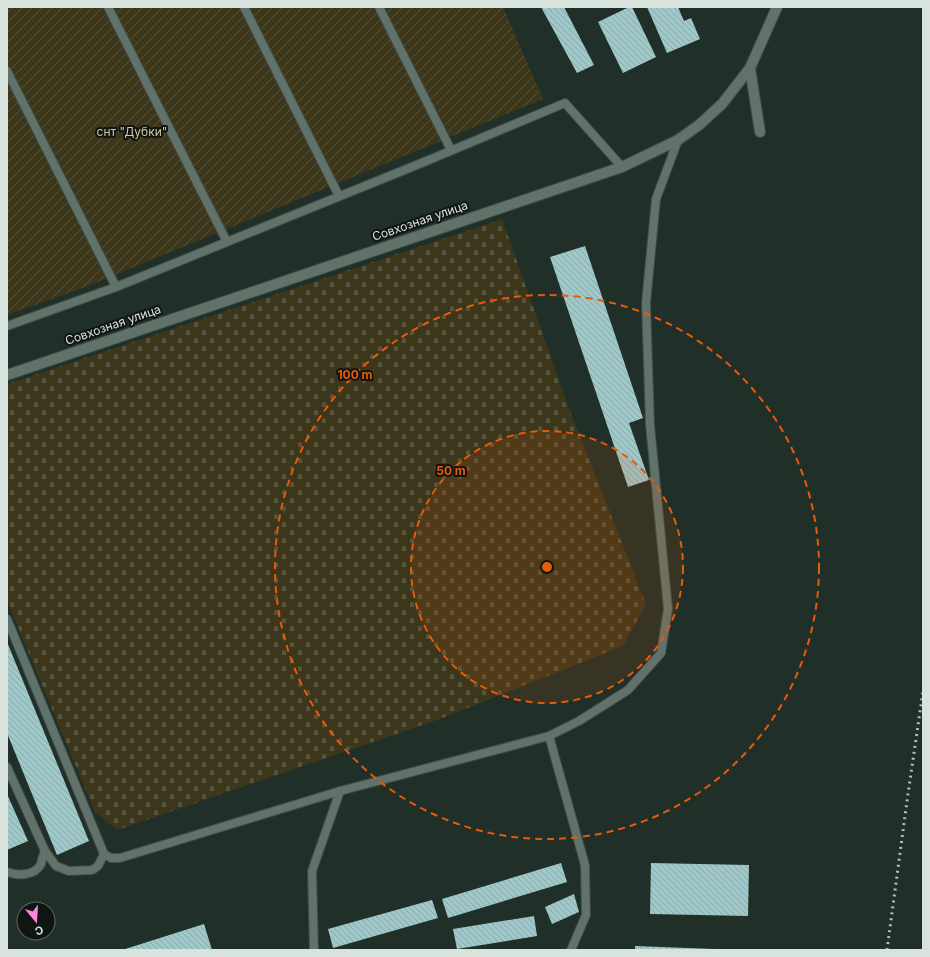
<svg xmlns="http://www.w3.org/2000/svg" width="930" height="957" font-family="Inter,sans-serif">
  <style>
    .cemetery { fill: url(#cemetery-stones) }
    .garden { fill: url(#garden-furrows) }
    .building { fill: url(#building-back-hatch) }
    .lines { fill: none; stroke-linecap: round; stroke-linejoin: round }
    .lane-casing { stroke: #3f4c46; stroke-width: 10 }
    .secondary-casing { stroke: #3f4c46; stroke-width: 12 }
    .lane { stroke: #61726a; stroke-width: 8 }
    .secondary { stroke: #61726a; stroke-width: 10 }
    .rail { stroke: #b3beb9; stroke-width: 3; stroke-dasharray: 2 4; stroke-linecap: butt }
    .ring { fill: none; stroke: #e8590c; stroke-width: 2; stroke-dasharray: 7 5 }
    .labels { text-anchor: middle; stroke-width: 4; stroke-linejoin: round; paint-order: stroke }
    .park-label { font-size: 12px; fill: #d5c992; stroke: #0f1512 }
    .street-label { font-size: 12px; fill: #d9e3de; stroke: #0f1512 }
    .centre { fill: #e8590c; stroke: #0f1512; stroke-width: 2 }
    .ring-label { font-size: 12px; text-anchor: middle; font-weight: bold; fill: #e8590c; stroke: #0f1512; stroke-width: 4; stroke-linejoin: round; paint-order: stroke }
  </style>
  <defs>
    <pattern id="cemetery-stones" width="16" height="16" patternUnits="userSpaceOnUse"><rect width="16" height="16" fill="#3c361b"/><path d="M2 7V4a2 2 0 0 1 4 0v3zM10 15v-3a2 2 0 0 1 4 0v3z" fill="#58533c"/></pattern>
    <pattern id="garden-furrows" width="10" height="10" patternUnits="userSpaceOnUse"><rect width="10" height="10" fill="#3c361b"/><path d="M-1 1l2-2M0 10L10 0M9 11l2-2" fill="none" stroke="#58533c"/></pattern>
    <pattern id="building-back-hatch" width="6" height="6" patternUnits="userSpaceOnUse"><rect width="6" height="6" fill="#9ec8ca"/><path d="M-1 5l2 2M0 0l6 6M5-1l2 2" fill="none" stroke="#87a7a8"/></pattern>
  </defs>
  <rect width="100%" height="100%" fill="#202f28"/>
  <path class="cemetery" d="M 502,219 L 571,414 L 646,604 L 623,646 L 440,719 L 117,830 L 95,812 L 7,601 L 7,384 Z"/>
  <path class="garden" d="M 7,7 L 503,7 L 543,99 L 83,288 L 7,315 Z"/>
  <g class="building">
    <path d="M 541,7 L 564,7 L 594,65 L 577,73 Z"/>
    <path d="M 629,7 L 632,7 L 656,57 L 623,73 L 598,22 Z"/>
    <path d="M 647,7 L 678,7 L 684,21 L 691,18 L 700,39 L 667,53 Z"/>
    <path d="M 585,246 L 643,418 L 629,423 L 649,480 L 628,487 L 550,257 Z"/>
    <path d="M 7,642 L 89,841 L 57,855 L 7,733 Z"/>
    <path d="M 7,794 L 28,841 L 7,850 Z"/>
    <path d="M 561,863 L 567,882 L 448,918 L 442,899 Z"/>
    <path d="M 651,863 L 749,865 L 748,916 L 650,914 Z"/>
    <path d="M 574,894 L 579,912 L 552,924 L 545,907 Z"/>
    <path d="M 432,900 L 438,918 L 333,948 L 328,929 Z"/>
    <path d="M 534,916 L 537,936 L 457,949 L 453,929 Z"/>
    <path d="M 204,924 L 212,950 L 122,950 Z"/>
    <path d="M 635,946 L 714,949 L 714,950 L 635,950 Z"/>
  </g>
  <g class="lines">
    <defs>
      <g id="lane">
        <path d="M 108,7 L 227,242"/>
        <path d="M 244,7 L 339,196"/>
        <path d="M 379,7 L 451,150"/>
        <path d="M 7,71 L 116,287"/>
        <path d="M 7,326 L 116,287 L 424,162 L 565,103 L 622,167"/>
        <path d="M 7,619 L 104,854"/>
        <path d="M 549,736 L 585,865 L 586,915 L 571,950"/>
        <path d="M 7,767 L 45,851"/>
        <path d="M 7,872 C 18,876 35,876 41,864 C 42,860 43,855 45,851 L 56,866 L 69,871 L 92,870 L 98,866 L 104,854 L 111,858 L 120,858 L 340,791 L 549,736 L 579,721 L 628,690 L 661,653 L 668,609 L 650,425 L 646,303 L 656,199 L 678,140"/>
        <path d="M 314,950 L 312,871 L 340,791"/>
      </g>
      <g id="secondary">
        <path d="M 750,68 L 760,132"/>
        <path d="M 7,375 L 622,167 L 678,140 L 699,125 L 722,104 L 750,68 L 777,7"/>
      </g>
    </defs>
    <use href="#lane" class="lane-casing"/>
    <use href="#secondary" class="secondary-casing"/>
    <use href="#lane" class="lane"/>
    <use href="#secondary" class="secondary"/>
    <path class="rail" d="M 887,950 L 907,801 L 923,691"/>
  </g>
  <circle cx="547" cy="567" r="136" fill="#e8590c" fill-opacity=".12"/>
  <g class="ring">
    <circle cx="547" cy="567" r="136"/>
    <circle cx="547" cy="567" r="272"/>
  </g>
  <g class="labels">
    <g class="park-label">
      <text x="132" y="136">снт "Дубки"</text>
    </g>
    <g class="street-label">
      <text transform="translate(420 221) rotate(-19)" y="4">Совхозная улица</text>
      <text transform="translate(113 325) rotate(-19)" y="4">Совхозная улица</text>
    </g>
  </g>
  <circle cx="547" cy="567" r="6" class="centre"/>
  <g class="ring-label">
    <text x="355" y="379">100 m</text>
    <text x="451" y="475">50 m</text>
  </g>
  <rect width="930" height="957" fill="none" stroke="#d9e3de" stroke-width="16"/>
  <g transform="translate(36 921) rotate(162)"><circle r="19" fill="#0f1512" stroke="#606764"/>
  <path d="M0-3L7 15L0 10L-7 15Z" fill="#fe85e0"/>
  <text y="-6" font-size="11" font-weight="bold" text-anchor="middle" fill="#d9e3de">С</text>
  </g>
</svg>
